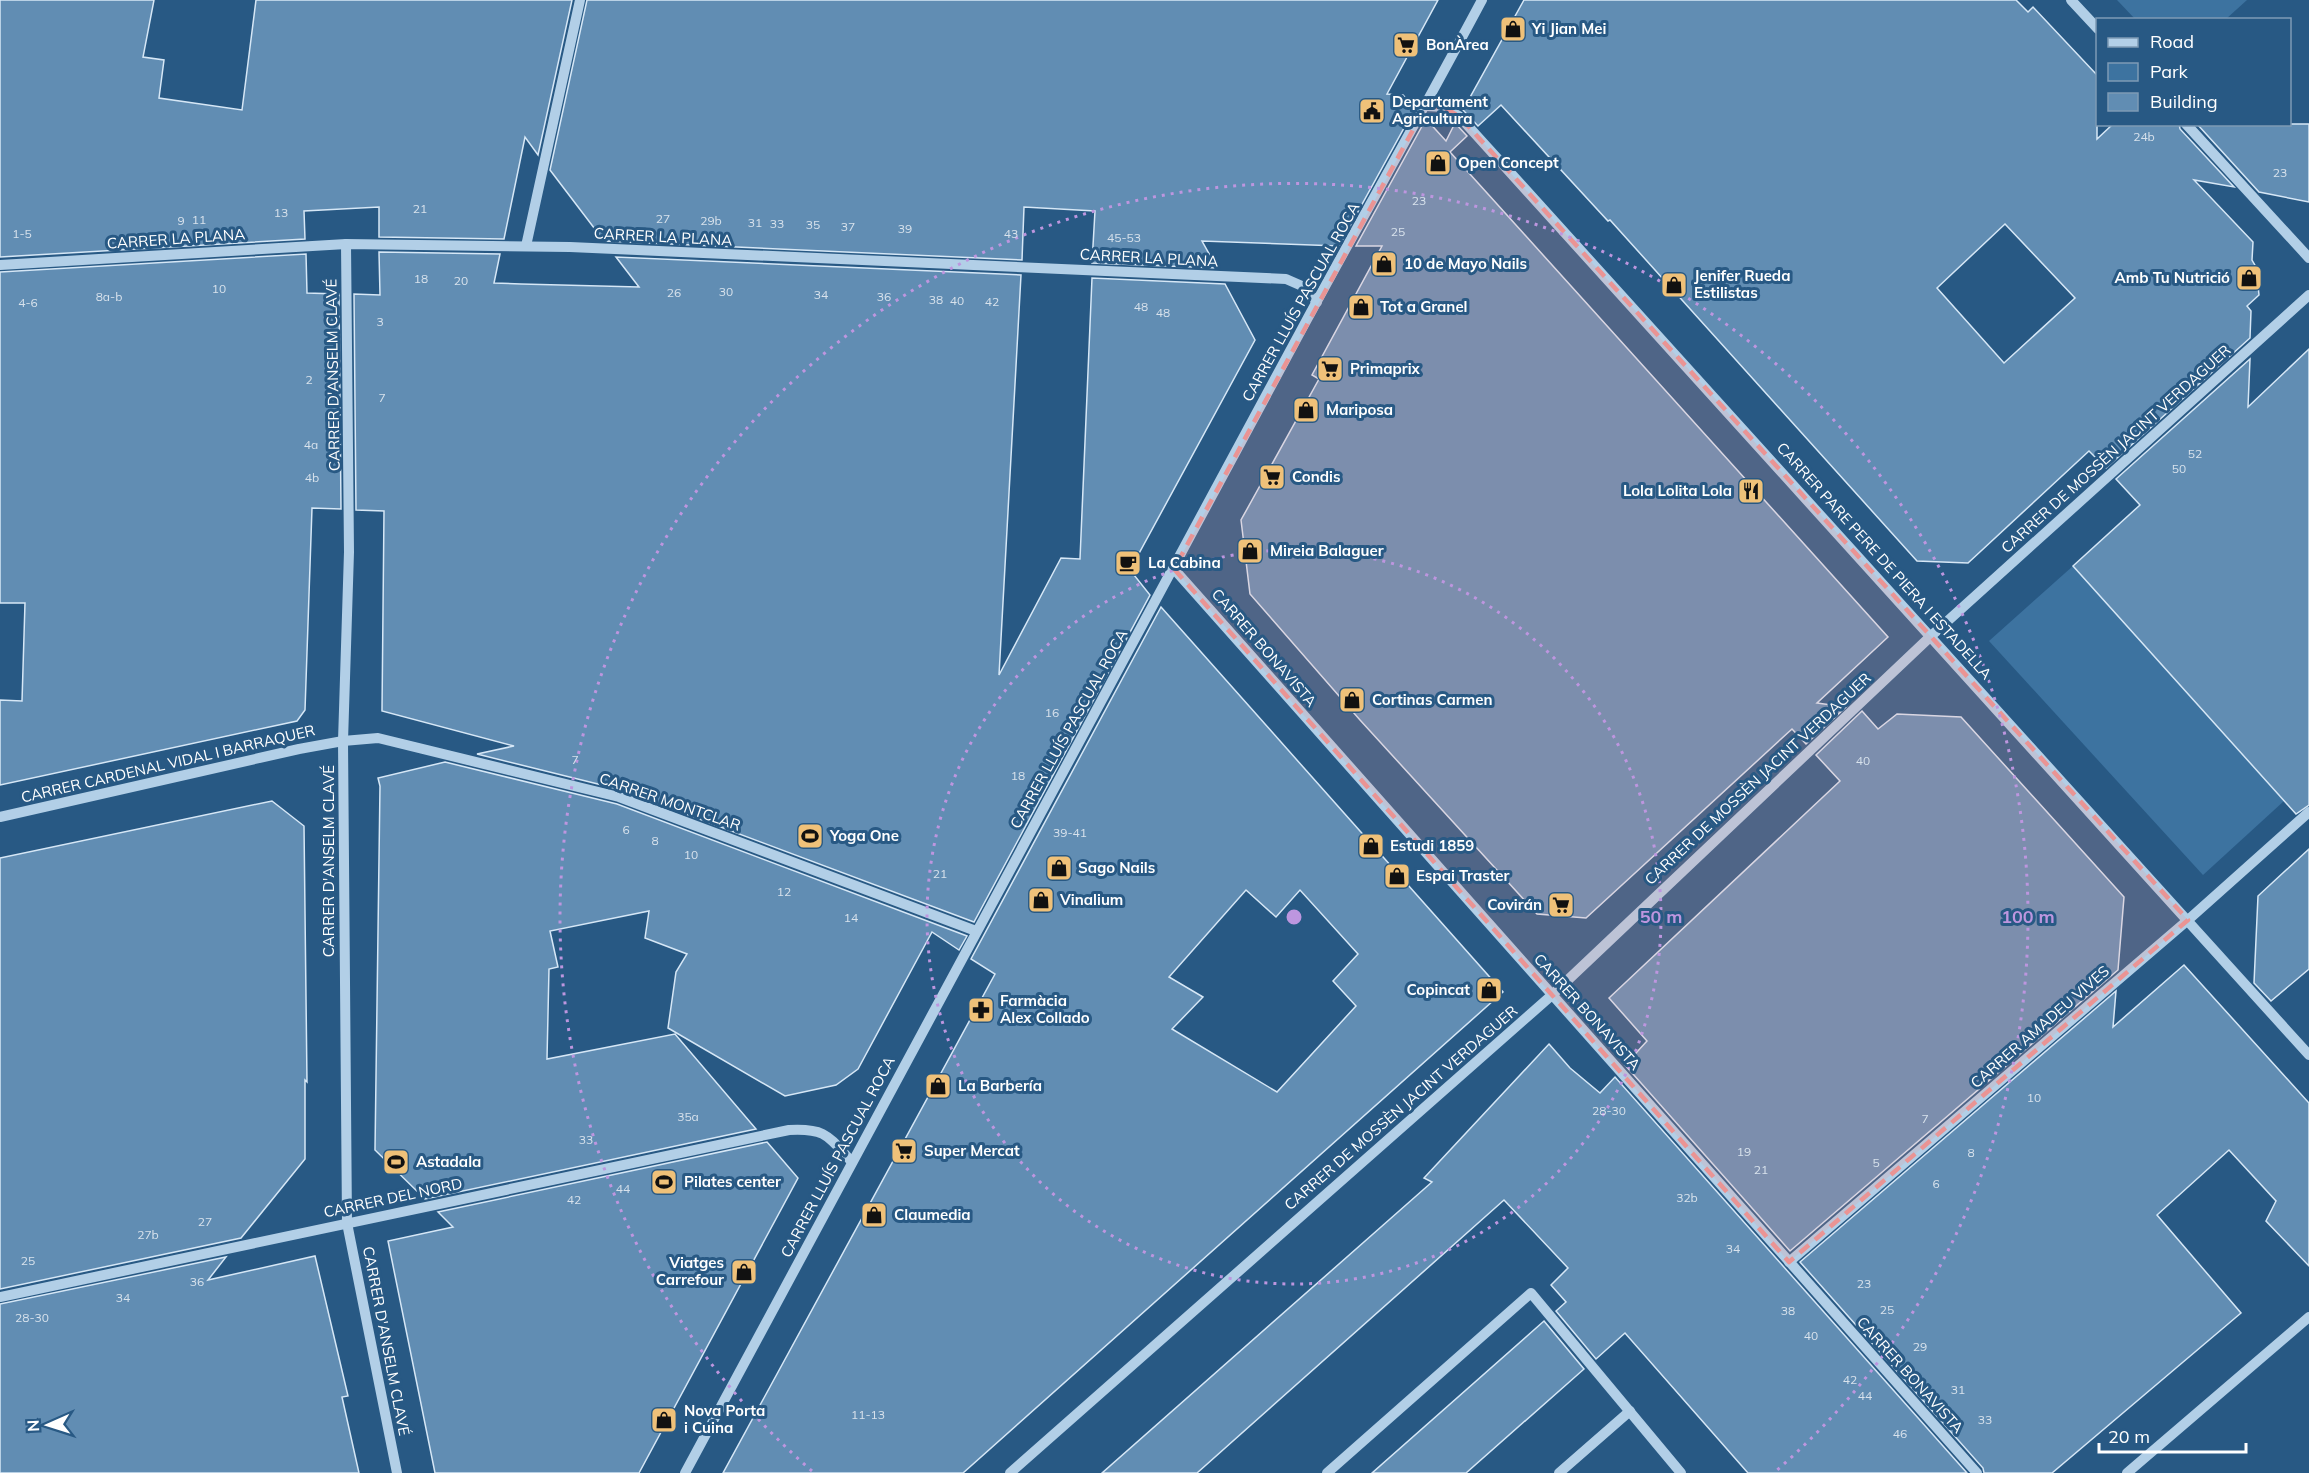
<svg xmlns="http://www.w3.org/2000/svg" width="2309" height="1473" font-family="Mulish,sans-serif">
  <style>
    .green { fill: #3d73a0 }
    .building { fill: #618db3; stroke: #d6e7f6; stroke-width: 1.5; fill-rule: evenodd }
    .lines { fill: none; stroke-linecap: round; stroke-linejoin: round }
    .minor { stroke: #b2cfe7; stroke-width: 10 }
    .marked { fill: #ea9494; fill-opacity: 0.2; stroke: #ea9494; stroke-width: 4.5; stroke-dasharray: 12 8; stroke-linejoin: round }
    .ring { fill: none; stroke: #bd96df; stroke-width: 3; stroke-dasharray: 3 6 }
    .labels { text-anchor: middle; stroke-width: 6; stroke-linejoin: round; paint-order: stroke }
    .number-label { font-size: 12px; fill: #d8e2ec }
    .poi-label { font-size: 15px; font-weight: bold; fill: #fff; stroke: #285984; text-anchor: start }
    .street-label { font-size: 15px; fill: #fff; stroke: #285984 }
    .centre { fill: #bd96df; stroke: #285984; stroke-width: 3 }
    .ring-label { font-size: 18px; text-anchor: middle; font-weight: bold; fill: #bd96df; stroke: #285984; stroke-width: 6; stroke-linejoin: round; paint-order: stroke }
  </style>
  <rect width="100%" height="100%" fill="#285984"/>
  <g class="green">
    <path d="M 2117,0 L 2247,0 L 2226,19 L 2136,20 Z"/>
    <path d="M 2073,566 L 2284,801 L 2203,875 L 1989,641 Z"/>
  </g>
  <g class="building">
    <path d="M 0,0 L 154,0 L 143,57 L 164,60 L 159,98 L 242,110 L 256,0 L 572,0 L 538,155 L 525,137 L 504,239 L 379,237 L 379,207 L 304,211 L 305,239 L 0,257 Z"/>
    <path d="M 587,0 L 1438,0 L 1387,94 L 1403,95 L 1415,108 L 1339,246 L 1202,241 L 1217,268 L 1092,263 L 1095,211 L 1024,207 L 1022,260 L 604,241 L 550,170 Z"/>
    <path d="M 1524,0 L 2016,0 L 2028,12 L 2033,7 L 2097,75 L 2097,139 L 2113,124 L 2179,124 L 2180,129 L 2234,187 L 2194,180 L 2253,242 L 2252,260 L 2256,267 L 2259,295 L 2247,306 L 2251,311 L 2250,338 L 2106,468 L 2089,451 L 1968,563 L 1917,561 L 1610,220 L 1608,221 L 1501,105 L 1478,126 L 1463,110 ZM 2005,224 L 2075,298 L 2004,363 L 1937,288 Z"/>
    <path d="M 1426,119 L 1446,141 L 1455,123 L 1467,136 L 1450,152 L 1888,637 L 1817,703 L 1846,707 L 1806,744 L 1792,729 L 1586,918 L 1537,914 L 1360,720 L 1250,594 L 1241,520 L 1319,379 L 1312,375 L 1382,246 L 1356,246 Z"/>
    <path d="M 2197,124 L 2309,124 L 2309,202 L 2259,192 Z"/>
    <path d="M 379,252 L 500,254 L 494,283 L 521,284 L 639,287 L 616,257 L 1021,275 L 999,675 L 1061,558 L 1080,559 L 1092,278 L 1225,284 L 1255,340 L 1130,570 L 1150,595 L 974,922 L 622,790 L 477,754 L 514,746 L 382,711 L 384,511 L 356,510 L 354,294 L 380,295 Z"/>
    <path d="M 306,254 L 307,293 L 339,294 L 341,509 L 312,508 L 305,710 L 297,721 L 0,785 L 0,700 L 22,701 L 25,603 L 0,603 L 0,272 Z"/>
    <path d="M 2309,349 L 2309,805 L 2296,814 L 2073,566 L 2140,505 L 2116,479 L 2250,359 L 2248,407 Z"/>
    <path d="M 1161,607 L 1503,992 L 963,1473 L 723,1473 L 995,974 L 971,959 ZM 1246,890 L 1276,917 L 1300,890 L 1358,954 L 1333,981 L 1356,1006 L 1277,1092 L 1172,1029 L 1203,997 L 1169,977 Z"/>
    <path d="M 1862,711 L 1878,729 L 1897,714 L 1961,717 L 2124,897 L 2118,970 L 1790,1251 L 1625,1065 L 1647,1041 L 1609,998 L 1840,781 L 1816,755 Z"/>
    <path d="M 445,762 L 617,804 L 967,936 L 959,950 L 932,932 L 858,1069 L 836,1085 L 785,1096 L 668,1028 L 676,972 L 687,954 L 645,938 L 649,911 L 550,931 L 558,967 L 549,969 L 547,1059 L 675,1034 L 756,1129 L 425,1199 L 375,1150 L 380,786 L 378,778 Z"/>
    <path d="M 272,801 L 304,826 L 307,1082 L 305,1080 L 305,1159 L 241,1238 L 0,1289 L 0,858 Z"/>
    <path d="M 2309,849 L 2309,969 L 2271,1001 L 2254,983 L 2258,896 Z"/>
    <path d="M 2184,965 L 2309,1103 L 2309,1266 L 2266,1221 L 2276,1201 L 2229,1150 L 2157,1215 L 2241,1313 L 2052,1473 L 1984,1473 L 1983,1468 L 1800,1262 L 2116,991 L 2113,1027 Z"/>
    <path d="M 1549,1044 L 1570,1068 L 1600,1093 L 1615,1077 L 1967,1473 L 1748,1473 L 1625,1333 L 1596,1359 L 1556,1311 L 1566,1302 L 1551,1285 L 1568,1268 L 1504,1200 L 1197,1473 L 1102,1473 L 1432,1182 L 1424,1178 Z"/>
    <path d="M 767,1142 L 798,1178 L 639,1473 L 435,1473 L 388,1241 L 453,1227 L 438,1212 Z"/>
    <path d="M 315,1256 L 348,1396 L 342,1397 L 359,1473 L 0,1473 L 0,1304 L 226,1257 L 208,1280 Z"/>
    <path d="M 1544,1321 L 1584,1369 L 1466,1473 L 1372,1473 Z"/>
  </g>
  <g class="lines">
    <g class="minor">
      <path d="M 2071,0 L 2098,29"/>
      <path d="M 1426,106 L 1443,107 L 1459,116 L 2309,1055"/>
      <path d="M 2186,124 L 2309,258"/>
      <path d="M 346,244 L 349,552 L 343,741 L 347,1223 L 397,1473"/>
      <path d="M 526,246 L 580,0"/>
      <path d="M 0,265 L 346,244 L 570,247 L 1286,279 L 1302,286 L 1317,302"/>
      <path d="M 1174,569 L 1977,1473"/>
      <path d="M 0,817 L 299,749 L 343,741 L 378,738 L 619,797 L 976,931"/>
      <path d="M 1789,1262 L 2188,920 L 2309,812"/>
      <path d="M 0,1297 L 789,1130 C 826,1128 828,1136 852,1162"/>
      <path d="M 685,1473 C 892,1091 1098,708 1304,325 C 1363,216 1424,109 1482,0"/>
      <path d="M 1010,1473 L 1552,995 L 1931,636 L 2309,295"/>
      <path d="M 1327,1473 L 1531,1293 L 1681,1473"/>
      <path d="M 1559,1473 L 1630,1411"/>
      <path d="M 2127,1473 L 2309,1317"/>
    </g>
  </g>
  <path class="marked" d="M 1426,106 L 1443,107 L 1459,116 L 2188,920 L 1789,1262 L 1174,569 Z"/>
  <g class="ring">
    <circle cx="1294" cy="917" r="367"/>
    <path d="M812 1471A734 734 0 1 1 1776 1471"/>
  </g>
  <defs>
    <symbol id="shop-square" viewBox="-11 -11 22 22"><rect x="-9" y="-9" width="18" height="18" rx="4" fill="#efc179" stroke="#285984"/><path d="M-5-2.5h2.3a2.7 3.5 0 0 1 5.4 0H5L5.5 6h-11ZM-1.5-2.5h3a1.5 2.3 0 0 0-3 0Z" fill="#111"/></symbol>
    <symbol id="supermarket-square" viewBox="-11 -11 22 22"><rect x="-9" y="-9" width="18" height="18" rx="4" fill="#efc179" stroke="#285984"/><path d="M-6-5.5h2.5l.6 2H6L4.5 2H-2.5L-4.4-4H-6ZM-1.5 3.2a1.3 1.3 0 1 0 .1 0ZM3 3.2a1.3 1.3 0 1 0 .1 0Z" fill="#111"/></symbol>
    <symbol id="civic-square" viewBox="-11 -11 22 22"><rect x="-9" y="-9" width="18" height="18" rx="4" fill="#efc179" stroke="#285984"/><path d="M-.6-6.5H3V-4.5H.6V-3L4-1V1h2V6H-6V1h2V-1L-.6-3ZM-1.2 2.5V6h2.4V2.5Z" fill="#111"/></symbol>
    <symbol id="restaurant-square" viewBox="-11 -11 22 22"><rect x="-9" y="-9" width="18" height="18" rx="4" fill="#efc179" stroke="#285984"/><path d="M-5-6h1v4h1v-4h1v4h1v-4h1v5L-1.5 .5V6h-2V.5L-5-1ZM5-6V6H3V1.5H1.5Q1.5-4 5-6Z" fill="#111"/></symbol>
    <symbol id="cafe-square" viewBox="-11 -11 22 22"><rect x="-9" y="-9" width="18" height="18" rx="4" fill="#efc179" stroke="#285984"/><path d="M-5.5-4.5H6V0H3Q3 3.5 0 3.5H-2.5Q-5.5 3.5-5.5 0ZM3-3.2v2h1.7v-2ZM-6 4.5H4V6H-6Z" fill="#111"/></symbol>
    <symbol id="stadium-square" viewBox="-11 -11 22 22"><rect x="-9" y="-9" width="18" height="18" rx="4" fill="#efc179" stroke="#285984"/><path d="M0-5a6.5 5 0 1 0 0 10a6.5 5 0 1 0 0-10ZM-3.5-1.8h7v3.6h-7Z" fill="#111"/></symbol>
    <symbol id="pharmacy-square" viewBox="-11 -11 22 22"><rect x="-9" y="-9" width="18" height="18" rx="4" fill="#efc179" stroke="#285984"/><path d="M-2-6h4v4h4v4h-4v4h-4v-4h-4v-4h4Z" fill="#111"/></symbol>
  </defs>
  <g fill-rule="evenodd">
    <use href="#shop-square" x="1498" y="14" width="30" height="30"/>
    <use href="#supermarket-square" x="1391" y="30" width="30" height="30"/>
    <use href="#civic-square" x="1357" y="96" width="30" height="30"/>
    <use href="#shop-square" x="1423" y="148" width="30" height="30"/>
    <use href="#shop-square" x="1369" y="249" width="30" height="30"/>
    <use href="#shop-square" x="2234" y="263" width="30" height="30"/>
    <use href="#shop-square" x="1659" y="270" width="30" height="30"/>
    <use href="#shop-square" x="1346" y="292" width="30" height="30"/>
    <use href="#supermarket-square" x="1315" y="354" width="30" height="30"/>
    <use href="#shop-square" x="1291" y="395" width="30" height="30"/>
    <use href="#supermarket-square" x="1257" y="462" width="30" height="30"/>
    <use href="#restaurant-square" x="1736" y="476" width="30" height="30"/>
    <use href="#shop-square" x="1235" y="536" width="30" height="30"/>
    <use href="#cafe-square" x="1113" y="548" width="30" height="30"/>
    <use href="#shop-square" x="1337" y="685" width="30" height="30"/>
    <use href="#stadium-square" x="795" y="821" width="30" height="30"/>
    <use href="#shop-square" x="1356" y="831" width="30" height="30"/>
    <use href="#shop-square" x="1044" y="853" width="30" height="30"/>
    <use href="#shop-square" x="1382" y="861" width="30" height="30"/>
    <use href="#shop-square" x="1026" y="885" width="30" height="30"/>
    <use href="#supermarket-square" x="1546" y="890" width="30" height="30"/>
    <use href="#shop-square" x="1474" y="975" width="30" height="30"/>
    <use href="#pharmacy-square" x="966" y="995" width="30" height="30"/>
    <use href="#shop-square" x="923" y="1071" width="30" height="30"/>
    <use href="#supermarket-square" x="889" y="1136" width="30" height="30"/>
    <use href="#stadium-square" x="381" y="1147" width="30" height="30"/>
    <use href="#stadium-square" x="649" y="1167" width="30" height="30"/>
    <use href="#shop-square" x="859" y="1200" width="30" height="30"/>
    <use href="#shop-square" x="729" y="1257" width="30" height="30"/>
    <use href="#shop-square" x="649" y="1405" width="30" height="30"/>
  </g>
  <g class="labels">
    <g class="number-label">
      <text x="2144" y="141">24b</text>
      <text x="2280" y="177">23</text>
      <text x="1419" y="205">23</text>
      <text x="420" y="213">21</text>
      <text x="281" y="217">13</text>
      <text x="663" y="223">27</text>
      <text x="199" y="224">11</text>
      <text x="181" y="225">9</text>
      <text x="711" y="225">29b</text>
      <text x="755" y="227">31</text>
      <text x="777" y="228">33</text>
      <text x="813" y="229">35</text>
      <text x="848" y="231">37</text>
      <text x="905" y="233">39</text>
      <text x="1398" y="236">25</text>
      <text x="22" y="238">1-5</text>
      <text x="1011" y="238">43</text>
      <text x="1124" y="242">45-53</text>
      <text x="421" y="283">18</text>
      <text x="461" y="285">20</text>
      <text x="219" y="293">10</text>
      <text x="726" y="296">30</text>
      <text x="674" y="297">26</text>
      <text x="821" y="299">34</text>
      <text x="109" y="301">8a-b</text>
      <text x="884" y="301">36</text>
      <text x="936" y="304">38</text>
      <text x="957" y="305">40</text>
      <text x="992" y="306">42</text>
      <text x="28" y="307">4-6</text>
      <text x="1141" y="311">48</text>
      <text x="1163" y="317">48</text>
      <text x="380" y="326">3</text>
      <text x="309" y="384">2</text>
      <text x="382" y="402">7</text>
      <text x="311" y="449">4a</text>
      <text x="2195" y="458">52</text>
      <text x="2179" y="473">50</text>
      <text x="312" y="482">4b</text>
      <text x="1052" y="717">16</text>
      <text x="575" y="764">7</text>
      <text x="1863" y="765">40</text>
      <text x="1018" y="780">18</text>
      <text x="626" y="834">6</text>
      <text x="1070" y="837">39-41</text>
      <text x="655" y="845">8</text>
      <text x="691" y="859">10</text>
      <text x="940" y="878">21</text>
      <text x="784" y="896">12</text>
      <text x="851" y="922">14</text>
      <text x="2034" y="1102">10</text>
      <text x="1609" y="1115">28-30</text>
      <text x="688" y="1121">35a</text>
      <text x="1925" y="1123">7</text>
      <text x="586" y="1144">33</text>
      <text x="1744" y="1156">19</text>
      <text x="1971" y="1157">8</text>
      <text x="1876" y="1167">5</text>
      <text x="1761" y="1174">21</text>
      <text x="1936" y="1188">6</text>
      <text x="623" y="1193">44</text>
      <text x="1687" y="1202">32b</text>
      <text x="574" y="1204">42</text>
      <text x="205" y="1226">27</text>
      <text x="148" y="1239">27b</text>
      <text x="1733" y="1253">34</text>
      <text x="28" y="1265">25</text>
      <text x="197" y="1286">36</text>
      <text x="1864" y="1288">23</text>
      <text x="123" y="1302">34</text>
      <text x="1887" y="1314">25</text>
      <text x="1788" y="1315">38</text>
      <text x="32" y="1322">28-30</text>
      <text x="1811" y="1340">40</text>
      <text x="1920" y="1351">29</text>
      <text x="1850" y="1384">42</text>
      <text x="1958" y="1394">31</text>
      <text x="1865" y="1400">44</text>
      <text x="868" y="1419">11-13</text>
      <text x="1985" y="1424">33</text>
      <text x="1900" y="1438">46</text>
    </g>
    <g class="poi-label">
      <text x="1532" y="34">Yi Jian Mei</text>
      <text x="1426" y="50">BonÀrea</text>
      <text x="1392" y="107">Departament<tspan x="1392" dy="17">Agricultura</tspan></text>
      <text x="1458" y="168">Open Concept</text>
      <text x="1404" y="269">10 de Mayo Nails</text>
      <text x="1694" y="281">Jenifer Rueda<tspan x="1694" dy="17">Estilistas</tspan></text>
      <text x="2230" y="283" text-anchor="end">Amb Tu Nutrició</text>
      <text x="1380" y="312">Tot a Granel</text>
      <text x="1350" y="374">Primaprix</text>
      <text x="1326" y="415">Mariposa</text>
      <text x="1292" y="482">Condis</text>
      <text x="1732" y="496" text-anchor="end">Lola Lolita Lola</text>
      <text x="1270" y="556">Mireia Balaguer</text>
      <text x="1148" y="568">La Cabina</text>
      <text x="1372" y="705">Cortinas Carmen</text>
      <text x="830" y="841">Yoga One</text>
      <text x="1390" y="851">Estudi 1859</text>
      <text x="1078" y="873">Sago Nails</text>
      <text x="1416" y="881">Espai Traster</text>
      <text x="1060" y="905">Vinalium</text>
      <text x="1542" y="910" text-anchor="end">Covirán</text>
      <text x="1470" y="995" text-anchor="end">Copincat</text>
      <text x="1000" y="1006">Farmàcia<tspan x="1000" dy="17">Alex Collado</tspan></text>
      <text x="958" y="1091">La Barbería</text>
      <text x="924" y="1156">Super Mercat</text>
      <text x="416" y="1167">Astadala</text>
      <text x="684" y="1187">Pilates center</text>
      <text x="894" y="1220">Claumedia</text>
      <text x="724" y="1268" text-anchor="end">Viatges<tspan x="724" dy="17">Carrefour</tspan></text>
      <text x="684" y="1416">Nova Porta<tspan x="684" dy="17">i Cuina</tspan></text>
    </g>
    <g class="street-label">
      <text transform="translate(663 237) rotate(3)" y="5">CARRER LA PLANA</text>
      <text transform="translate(176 239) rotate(-4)" y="5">CARRER LA PLANA</text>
      <text transform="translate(1149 258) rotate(3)" y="5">CARRER LA PLANA</text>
      <text transform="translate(1301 302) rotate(-61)" y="5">CARRER LLUÍS PASCUAL ROCA</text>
      <text transform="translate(333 375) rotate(-91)" y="5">CARRER D'ANSELM CLAVÉ</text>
      <text transform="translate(2116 449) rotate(-42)" y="5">CARRER DE MOSSÈN JACINT VERDAGUER</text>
      <text transform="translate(1884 561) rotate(48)" y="5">CARRER PARE PERE DE PIERA I ESTADELLA</text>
      <text transform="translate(1264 648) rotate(49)" y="5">CARRER BONAVISTA</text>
      <text transform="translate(1069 729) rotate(-61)" y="5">CARRER LLUÍS PASCUAL ROCA</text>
      <text transform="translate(168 764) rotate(-13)" y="5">CARRER CARDENAL VIDAL I BARRAQUER</text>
      <text transform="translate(1758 779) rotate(-43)" y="5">CARRER DE MOSSÈN JACINT VERDAGUER</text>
      <text transform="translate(670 802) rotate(19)" y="5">CARRER MONTCLAR</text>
      <text transform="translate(329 861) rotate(-90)" y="5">CARRER D'ANSELM CLAVÉ</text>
      <text transform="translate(1587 1012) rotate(48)" y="5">CARRER BONAVISTA</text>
      <text transform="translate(2040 1027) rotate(-41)" y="5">CARRER AMADEU VIVES</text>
      <text transform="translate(1401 1108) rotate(-41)" y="5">CARRER DE MOSSÈN JACINT VERDAGUER</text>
      <text transform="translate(838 1157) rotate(-62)" y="5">CARRER LLUÍS PASCUAL ROCA</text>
      <text transform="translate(393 1198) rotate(-12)" y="5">CARRER DEL NORD</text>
      <text transform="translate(386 1341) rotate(79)" y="5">CARRER D'ANSELM CLAVÉ</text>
      <text transform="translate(1910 1375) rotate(48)" y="5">CARRER BONAVISTA</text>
    </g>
  </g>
  <circle cx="1294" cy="917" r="9" class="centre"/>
  <g class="ring-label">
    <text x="1661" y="923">50 m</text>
    <text x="2028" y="923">100 m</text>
  </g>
  <rect x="2096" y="18" width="195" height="108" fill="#285984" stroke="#7e9bb5" stroke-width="1.5"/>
  <rect x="2108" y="38" width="30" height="9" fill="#b2cfe7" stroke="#7e9bb5" stroke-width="1.5"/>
  <text x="2150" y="48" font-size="18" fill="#ffffff">Road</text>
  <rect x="2108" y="63" width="30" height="18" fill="#3d73a0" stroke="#7e9bb5" stroke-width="1.5"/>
  <text x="2150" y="78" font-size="18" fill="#ffffff">Park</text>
  <rect x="2108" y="93" width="30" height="18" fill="#618db3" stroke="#7e9bb5" stroke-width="1.5"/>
  <text x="2150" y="108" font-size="18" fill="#ffffff">Building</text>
  <g transform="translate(48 1425) rotate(267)" stroke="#285984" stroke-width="4.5" paint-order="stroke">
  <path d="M0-4.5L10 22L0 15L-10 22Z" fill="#ffffff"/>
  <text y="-9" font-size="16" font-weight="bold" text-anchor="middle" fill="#ffffff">N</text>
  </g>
  <path d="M2099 1443v9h147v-9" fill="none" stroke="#ffffff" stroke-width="3"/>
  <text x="2108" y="1443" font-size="18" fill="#ffffff" stroke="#285984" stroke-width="4.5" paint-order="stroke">20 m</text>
</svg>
